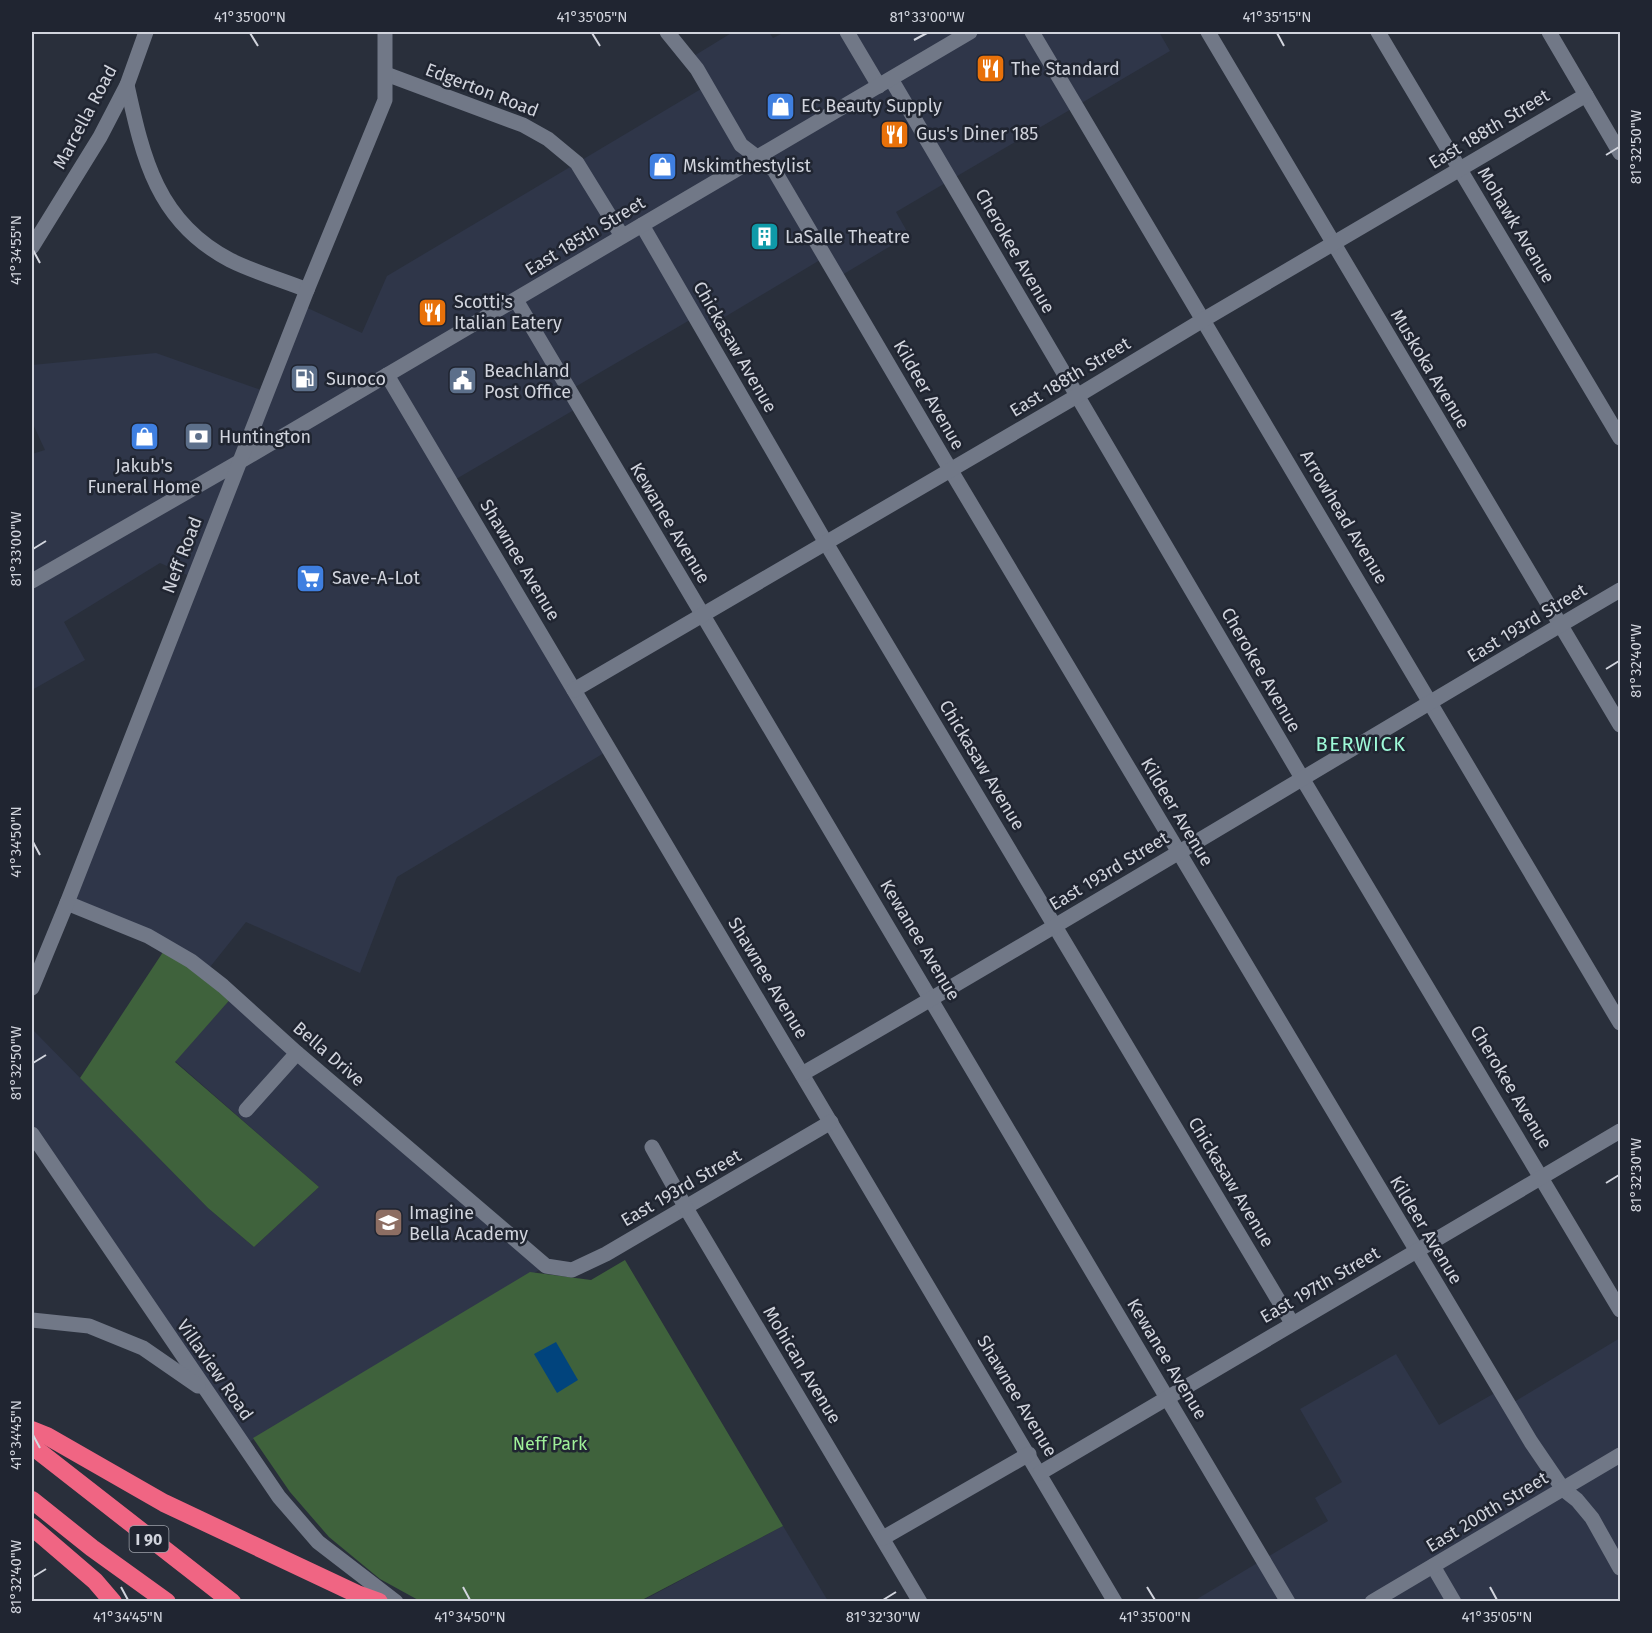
<svg xmlns="http://www.w3.org/2000/svg" width="1652" height="1633" font-family="'Fira Sans',sans-serif">
  <style>
    .built { fill: #2f3649 }
    .green { fill: #3f623c }
    .water { fill: #01447d }
    .lines { fill: none; stroke-linecap: round; stroke-linejoin: round }
    .minor { stroke: #717887; stroke-width: 15 }
    .highway { stroke: #f06583; stroke-width: 18 }
    .ticks { fill: none; stroke: #d1d4dd; stroke-width: 2 }
    .labels { text-anchor: middle; stroke-width: 5; stroke-linejoin: round; paint-order: stroke }
    .shield { fill: #202531; stroke: #9ca0a9; stroke-width: 1.5 }
    .shield-label { font-size: 16px; font-weight: bold; fill: #d1d4dd }
    .poi-label { font-size: 18px; fill: #d1d4dd; stroke: #202531; text-anchor: start }
    .street-label { font-size: 18px; fill: #d1d4dd; stroke: #202531 }
    .park-label { font-size: 18px; fill: #9ff098; stroke: #202531 }
    .neighbourhood-label { font-size: 20px; letter-spacing: 1.5px; fill: #9efad8; stroke: #202531 }
    .neatline { fill: none; stroke: #d1d4dd; stroke-width: 2 }
    .ticks-label { font-size: 15px; text-anchor: middle; fill: #d1d4dd }
  </style>
  <rect width="100%" height="100%" fill="#292f3b"/>
  <g class="built">
    <path d="M 733,32 L 769,32 L 773,38 L 785,32 L 1159,32 L 1170,51 L 896,212 L 909,235 L 837,278 L 825,257 L 703,330 L 695,317 L 570,390 L 579,407 L 451,482 L 609,750 L 397,877 L 360,973 L 246,922 L 206,972 L 67,903 L 194,578 L 160,563 L 64,622 L 85,660 L 32,690 L 32,454 L 45,450 L 32,422 L 32,365 L 156,353 L 267,392 L 271,381 L 282,333 L 301,305 L 362,333 L 387,276 L 706,86 L 689,59 Z"/>
    <path d="M 234,995 L 546,1266 L 244,1445 L 32,1134 L 32,1029 L 208,1208 L 254,1247 L 319,1187 L 175,1061 Z"/>
    <path d="M 1620,1338 L 1620,1601 L 1192,1602 L 1328,1521 L 1315,1498 L 1342,1482 L 1300,1409 L 1396,1354 L 1439,1425 L 1500,1390 L 1509,1405 Z"/>
    <path d="M 783,1526 L 828,1601 L 640,1602 Z"/>
  </g>
  <g class="green">
    <path d="M 167,946 L 234,995 L 175,1062 L 319,1187 L 254,1247 L 208,1208 L 80,1078 Z"/>
    <path d="M 625,1260 L 783,1526 L 640,1601 L 420,1601 L 380,1579 L 329,1537 L 290,1492 L 253,1438 L 530,1272 L 591,1280 Z"/>
  </g>
  <path class="water" d="M 556,1342 L 578,1380 L 557,1393 L 534,1354 Z"/>
  <g class="lines">
    <g class="minor">
      <path d="M 667,32 L 697,69 L 741,145 L 774,170 L 944,459 L 1531,1442 L 1563,1489 L 1577,1500 L 1592,1518 L 1620,1568"/>
      <path d="M 847,32 L 879,86"/>
      <path d="M 1032,32 L 1620,1023"/>
      <path d="M 1208,32 L 1620,725"/>
      <path d="M 1378,32 L 1620,438"/>
      <path d="M 1549,32 L 1620,153"/>
      <path d="M 386,74 L 523,125 L 548,139 L 577,163 L 622,236"/>
      <path d="M 891,79 L 1302,778 L 1620,1310"/>
      <path d="M 127,85 C 143,158 157,222 230,260 C 254,272 282,280 307,290"/>
      <path d="M 642,225 L 826,543 L 1292,1323"/>
      <path d="M 32,247 L 100,137 L 127,85 L 146,32"/>
      <path d="M 516,300 L 1288,1602"/>
      <path d="M 387,375 L 1115,1602"/>
      <path d="M 32,581 L 239,462 L 970,32"/>
      <path d="M 574,690 L 1077,396 L 1203,320 L 1586,95"/>
      <path d="M 67,903 L 148,936 L 191,961 L 223,986 L 297,1053 L 546,1266 L 572,1270 L 606,1254 L 831,1122"/>
      <path d="M 32,988 L 67,903 L 307,290 L 385,100 L 385,32"/>
      <path d="M 802,1074 C 1077,916 1347,750 1620,590"/>
      <path d="M 246,1110 L 297,1053"/>
      <path d="M 32,1134 L 279,1497 L 318,1542 L 396,1602"/>
      <path d="M 652,1147 L 686,1208 L 920,1602"/>
      <path d="M 32,1320 L 89,1326 L 143,1348 L 198,1386"/>
      <path d="M 1040,1473 L 1620,1131"/>
      <path d="M 883,1538 L 1029,1454"/>
      <path d="M 1433,1566 L 1454,1602"/>
      <path d="M 1372,1602 L 1620,1455"/>
    </g>
    <g class="highway">
      <path d="M 32,1430 L 47,1436 L 164,1503 L 357,1594 L 379,1602"/>
      <path d="M 32,1446 L 232,1602"/>
      <path d="M 32,1500 L 92,1548 L 167,1602"/>
      <path d="M 32,1527 L 95,1581 L 113,1602"/>
    </g>
  </g>
  <path class="ticks" d="M 250,33 L 258,46M 592,33 L 600,46M 1277,33 L 1284,46M 914,40 L 927,33M 1606,155 L 1619,147M 33,250 L 40,263M 33,549 L 46,541M 1606,669 L 1619,661M 33,842 L 40,855M 33,1063 L 46,1055M 1606,1183 L 1619,1175M 33,1435 L 40,1448M 33,1577 L 46,1569M 121,1587 L 128,1600M 463,1587 L 470,1600M 1147,1587 L 1155,1600M 1490,1587 L 1497,1600M 883,1600 L 896,1592"/>
  <defs>
    <symbol id="restaurant-square" viewBox="-11 -11 22 22"><rect x="-9" y="-9" width="18" height="18" rx="4" fill="#e8710a" stroke="#202531"/><path d="M-5-6h1v4h1v-4h1v4h1v-4h1v5L-1.5 .5V6h-2V.5L-5-1ZM5-6V6H3V1.5H1.5Q1.5-4 5-6Z" fill="#fff"/></symbol>
    <symbol id="shop-square" viewBox="-11 -11 22 22"><rect x="-9" y="-9" width="18" height="18" rx="4" fill="#3f7fe0" stroke="#202531"/><path d="M-5-2.5h2.3a2.7 3.5 0 0 1 5.4 0H5L5.5 6h-11ZM-1.5-2.5h3a1.5 2.3 0 0 0-3 0Z" fill="#fff"/></symbol>
    <symbol id="building-square" viewBox="-11 -11 22 22"><rect x="-9" y="-9" width="18" height="18" rx="4" fill="#0f9aa8" stroke="#202531"/><path d="M-4-6H4V6H1V3H-1V6H-4ZM-2.5-4.3h1.7v1.8h-1.7ZM.8-4.3h1.7v1.8H.8ZM-2.5-1h1.7V.8h-1.7ZM.8-1h1.7V.8H.8Z" fill="#fff"/></symbol>
    <symbol id="fuel-square" viewBox="-11 -11 22 22"><rect x="-9" y="-9" width="18" height="18" rx="4" fill="#5c6f8a" stroke="#202531"/><path d="M-5.5-6h7V0h2V4h1.3V-2.5L3-4.5l.8-.8L6-3V5H2.5V1h-1V6h-7ZM-4.2-4.7v3.2H.2V-4.7Z" fill="#fff"/></symbol>
    <symbol id="civic-square" viewBox="-11 -11 22 22"><rect x="-9" y="-9" width="18" height="18" rx="4" fill="#5c6f8a" stroke="#202531"/><path d="M-.6-6.5H3V-4.5H.6V-3L4-1V1h2V6H-6V1h2V-1L-.6-3ZM-1.2 2.5V6h2.4V2.5Z" fill="#fff"/></symbol>
    <symbol id="bank-square" viewBox="-11 -11 22 22"><rect x="-9" y="-9" width="18" height="18" rx="4" fill="#5c6f8a" stroke="#202531"/><path d="M-6-4H6V4H-6ZM0-2.3a2.3 2.3 0 1 0 0 4.6a2.3 2.3 0 1 0 0-4.6Z" fill="#fff"/></symbol>
    <symbol id="supermarket-square" viewBox="-11 -11 22 22"><rect x="-9" y="-9" width="18" height="18" rx="4" fill="#3f7fe0" stroke="#202531"/><path d="M-6-5.5h2.5l.6 2H6L4.5 2H-2.5L-4.4-4H-6ZM-1.5 3.2a1.3 1.3 0 1 0 .1 0ZM3 3.2a1.3 1.3 0 1 0 .1 0Z" fill="#fff"/></symbol>
    <symbol id="school-square" viewBox="-11 -11 22 22"><rect x="-9" y="-9" width="18" height="18" rx="4" fill="#8d6e63" stroke="#202531"/><path d="M0-5L7-2L0 1L-7-2ZM-4 1L0 2.5L4 1V4Q0 6-4 4Z" fill="#fff"/></symbol>
  </defs>
  <g fill-rule="evenodd">
    <use href="#restaurant-square" x="974" y="52" width="33" height="33"/>
    <use href="#shop-square" x="764" y="90" width="33" height="33"/>
    <use href="#restaurant-square" x="878" y="118" width="33" height="33"/>
    <use href="#shop-square" x="646" y="150" width="33" height="33"/>
    <use href="#building-square" x="748" y="220" width="33" height="33"/>
    <use href="#restaurant-square" x="416" y="296" width="33" height="33"/>
    <use href="#fuel-square" x="288" y="362" width="33" height="33"/>
    <use href="#civic-square" x="446" y="364" width="33" height="33"/>
    <use href="#shop-square" x="128" y="420" width="33" height="33"/>
    <use href="#bank-square" x="182" y="420" width="33" height="33"/>
    <use href="#supermarket-square" x="294" y="562" width="33" height="33"/>
    <use href="#school-square" x="372" y="1206" width="33" height="33"/>
  </g>
  <g class="labels">
    <rect class="shield" x="129.5" y="1526" width="39" height="26" rx="4.5"/>
    <g class="shield-label">
      <text x="149" y="1545">I 90</text>
    </g>
    <g class="poi-label">
      <text x="1011" y="75">The Standard</text>
      <text x="801" y="112">EC Beauty Supply</text>
      <text x="916" y="140">Gus's Diner 185</text>
      <text x="683" y="172">Mskimthestylist</text>
      <text x="785" y="243">LaSalle Theatre</text>
      <text x="454" y="308">Scotti's<tspan x="454" dy="21">Italian Eatery</tspan></text>
      <text x="484" y="377">Beachland<tspan x="484" dy="21">Post Office</tspan></text>
      <text x="326" y="385">Sunoco</text>
      <text x="219" y="443">Huntington</text>
      <text x="144" y="472" text-anchor="middle">Jakub's<tspan x="144" dy="21">Funeral Home</tspan></text>
      <text x="332" y="584">Save-A-Lot</text>
      <text x="409" y="1219">Imagine<tspan x="409" dy="21">Bella Academy</tspan></text>
    </g>
    <g class="street-label">
      <text transform="translate(482 90) rotate(21)" y="6">Edgerton Road</text>
      <text transform="translate(85 117) rotate(-62)" y="6">Marcella Road</text>
      <text transform="translate(1489 129) rotate(-31)" y="6">East 188th Street</text>
      <text transform="translate(1516 225) rotate(59)" y="6">Mohawk Avenue</text>
      <text transform="translate(585 236) rotate(-31)" y="6">East 185th Street</text>
      <text transform="translate(1015 251) rotate(60)" y="6">Cherokee Avenue</text>
      <text transform="translate(735 347) rotate(60)" y="6">Chickasaw Avenue</text>
      <text transform="translate(1430 369) rotate(59)" y="6">Muskoka Avenue</text>
      <text transform="translate(1070 377) rotate(-31)" y="6">East 188th Street</text>
      <text transform="translate(929 395) rotate(60)" y="6">Kildeer Avenue</text>
      <text transform="translate(1344 517) rotate(59)" y="6">Arrowhead Avenue</text>
      <text transform="translate(670 523) rotate(59)" y="6">Kewanee Avenue</text>
      <text transform="translate(182 555) rotate(-69)" y="6">Neff Road</text>
      <text transform="translate(520 560) rotate(59)" y="6">Shawnee Avenue</text>
      <text transform="translate(1527 623) rotate(-31)" y="6">East 193rd Street</text>
      <text transform="translate(1261 670) rotate(60)" y="6">Cherokee Avenue</text>
      <text transform="translate(982 765) rotate(59)" y="6">Chickasaw Avenue</text>
      <text transform="translate(1177 812) rotate(59)" y="6">Kildeer Avenue</text>
      <text transform="translate(1109 871) rotate(-31)" y="6">East 193rd Street</text>
      <text transform="translate(920 940) rotate(59)" y="6">Kewanee Avenue</text>
      <text transform="translate(768 978) rotate(59)" y="6">Shawnee Avenue</text>
      <text transform="translate(329 1054) rotate(41)" y="6">Bella Drive</text>
      <text transform="translate(1511 1087) rotate(59)" y="6">Cherokee Avenue</text>
      <text transform="translate(1231 1182) rotate(59)" y="6">Chickasaw Avenue</text>
      <text transform="translate(681 1188) rotate(-30)" y="6">East 193rd Street</text>
      <text transform="translate(1426 1230) rotate(59)" y="6">Kildeer Avenue</text>
      <text transform="translate(1320 1285) rotate(-30)" y="6">East 197th Street</text>
      <text transform="translate(1167 1359) rotate(59)" y="6">Kewanee Avenue</text>
      <text transform="translate(802 1365) rotate(59)" y="6">Mohican Avenue</text>
      <text transform="translate(215 1370) rotate(55)" y="6">Villaview Road</text>
      <text transform="translate(1017 1396) rotate(59)" y="6">Shawnee Avenue</text>
      <text transform="translate(1487 1512) rotate(-31)" y="6">East 200th Street</text>
    </g>
    <g class="park-label">
      <text x="550" y="1450">Neff Park</text>
    </g>
    <g class="neighbourhood-label">
      <text x="1361" y="751">BERWICK</text>
    </g>
  </g>
  <rect width="1652" height="1633" fill="none" stroke="#202531" stroke-width="66"/>
  <rect x="33" y="33" width="1586" height="1567" class="neatline"/>
  <g class="ticks-label">
    <text x="250" y="22">41°35'00"N</text>
    <text x="592" y="22">41°35'05"N</text>
    <text x="927" y="22">81°33'00"W</text>
    <text x="1277" y="22">41°35'15"N</text>
    <text transform="translate(1636 147) rotate(-90)" y="5">81°32'50"W</text>
    <text transform="translate(16 250) rotate(-90)" y="5">41°34'55"N</text>
    <text transform="translate(16 549) rotate(-90)" y="5">81°33'00"W</text>
    <text transform="translate(1636 661) rotate(-90)" y="5">81°32'40"W</text>
    <text transform="translate(16 842) rotate(-90)" y="5">41°34'50"N</text>
    <text transform="translate(16 1063) rotate(-90)" y="5">81°32'50"W</text>
    <text transform="translate(1636 1175) rotate(-90)" y="5">81°32'30"W</text>
    <text transform="translate(16 1435) rotate(-90)" y="5">41°34'45"N</text>
    <text transform="translate(16 1577) rotate(-90)" y="5">81°32'40"W</text>
    <text x="128" y="1622">41°34'45"N</text>
    <text x="470" y="1622">41°34'50"N</text>
    <text x="883" y="1622">81°32'30"W</text>
    <text x="1155" y="1622">41°35'00"N</text>
    <text x="1497" y="1622">41°35'05"N</text>
  </g>
</svg>
